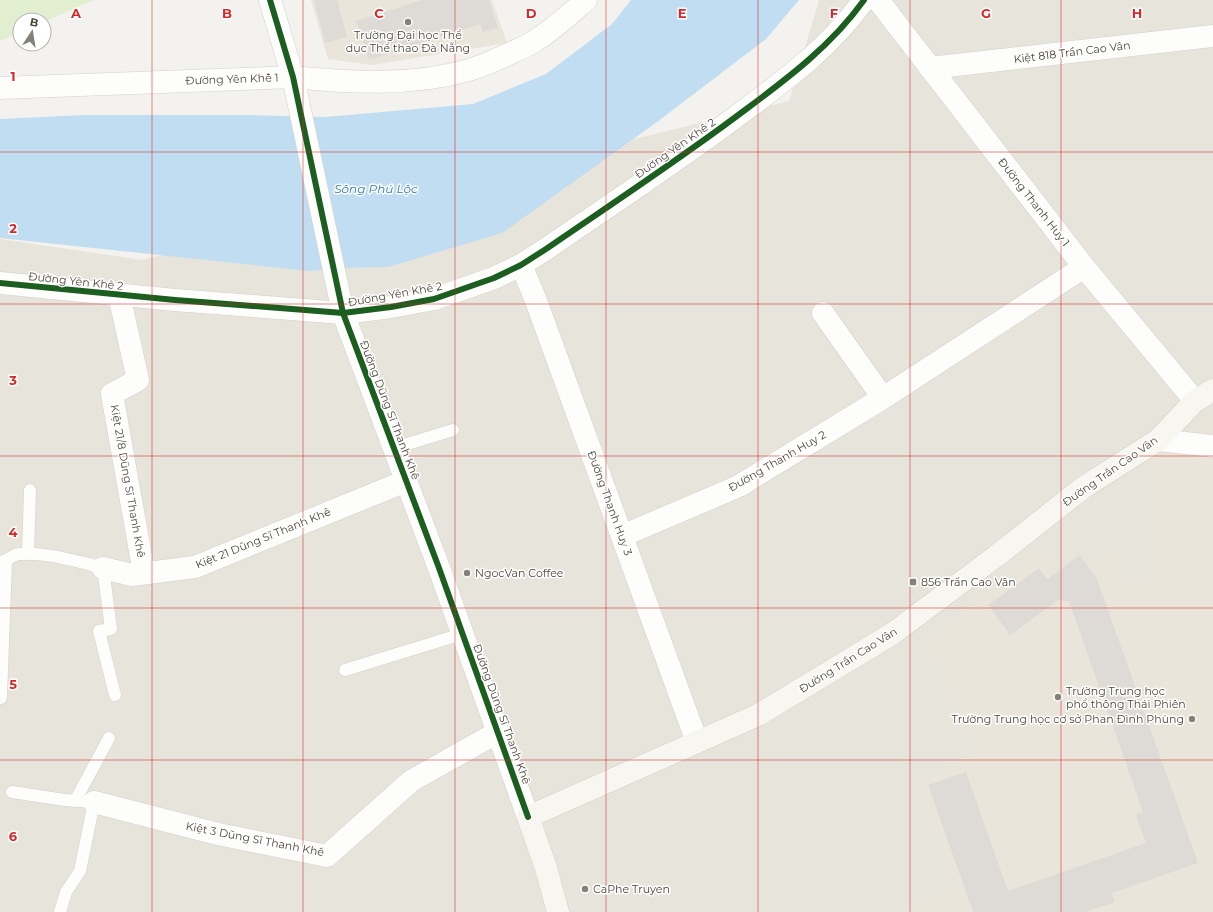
<svg xmlns="http://www.w3.org/2000/svg" width="1213" height="912" font-family="Montserrat,sans-serif">
  <style>
    .residential { fill: #e7e4dc }
    .education { fill: #eae5da }
    .green { fill: #e1eecf }
    .water { fill: #c0ddf1 }
    .building { fill: #dedbd6 }
    .lines { fill: none; stroke-linecap: round; stroke-linejoin: round }
    .service-casing { stroke: #d2d0cb; stroke-width: 13 }
    .minor-casing { stroke: #d2d0cb; stroke-width: 23 }
    .tertiary-casing { stroke: #d2d0cb; stroke-width: 23 }
    .secondary-casing { stroke: #d3cfc5; stroke-width: 23 }
    .service { stroke: #fdfdfc; stroke-width: 12 }
    .minor { stroke: #fdfdfc; stroke-width: 22 }
    .tertiary { stroke: #fdfdfc; stroke-width: 22 }
    .secondary { stroke: #f7f6f1; stroke-width: 22 }
    .cycleway-casing { stroke: #fff; stroke-width: 8 }
    .cycleway { stroke: #1b5e20; stroke-width: 6 }
    .grid { fill: none; stroke: #d62828; stroke-width: 1; stroke-opacity: 0.55 }
    .poi-dot { fill: #868178; stroke: #fff; stroke-width: 1.5 }
    .labels { text-anchor: middle; stroke-width: 3; stroke-linejoin: round; paint-order: stroke }
    .poi-label { font-size: 11px; fill: #4b4439; stroke: #fff; text-anchor: start }
    .street-label { font-size: 11px; fill: #4b4439; stroke: #fff }
    .water-label { font-size: 12px; font-style: italic; fill: #2e7ab2; stroke: #fff }
    .grid-label { font-size: 13px; text-anchor: middle; font-weight: bold; fill: #d62828; stroke: #fff; stroke-width: 3; stroke-linejoin: round; paint-order: stroke }
  </style>
  <rect width="100%" height="100%" fill="#f4f2ee"/>
  <path class="residential" d="M 819,0 L 1213,0 L 1213,912 L 0,912 L 0,239 L 142,260 L 789,101 Z"/>
  <g class="education">
    <path d="M 311,0 L 492,0 L 507,43 L 372,65 L 328,59 Z"/>
    <path d="M 1213,414 L 1213,912 L 903,912 L 903,911 L 957,886 L 919,786 L 979,748 L 925,645 L 1037,547 L 1066,579 L 1120,549 L 1126,580 L 1155,579 L 1148,456 Z"/>
  </g>
  <path class="green" d="M 0,0 L 94,0 L 44,22 L 44,20 L 20,20 L 20,32 L 0,41 Z"/>
  <path class="water" d="M 631,0 L 799,0 L 766,39 L 657,122 L 502,233 L 388,267 L 337,268 L 309,271 L 0,238 L 0,119 L 84,115 L 243,115 L 325,117 L 473,104 L 546,74 L 612,24 Z"/>
  <g class="building">
    <path d="M 314,0 L 337,0 L 347,37 L 325,43 Z"/>
    <path d="M 422,0 L 489,0 L 498,28 L 483,32 L 480,24 L 369,60 L 356,21 Z"/>
    <path d="M 1080,555 L 1097,579 L 1198,863 L 1112,893 L 1115,902 L 1085,912 L 973,912 L 928,785 L 966,772 L 1008,891 L 1146,843 L 1136,815 L 1143,812 L 1069,601 L 1058,600 L 1010,635 L 988,605 L 1039,568 L 1047,579 Z"/>
  </g>
  <g class="lines">
    <defs>
      <g id="service">
        <path d="M 394,448 L 453,430"/>
        <path d="M 28,554 L 30,490"/>
        <path d="M 0,562 C 9,561 13,554 19,554 C 47,552 76,561 103,568 L 111,629 L 99,631 L 115,695"/>
        <path d="M 345,670 L 462,634"/>
        <path d="M 0,698 L 1,698 L 6,561"/>
        <path d="M 12,792 L 65,800 L 94,802 L 80,871 L 66,892 L 60,912"/>
        <path d="M 75,801 L 109,738"/>
      </g>
      <g id="minor">
        <path d="M 878,0 L 1084,267 L 1195,401"/>
        <path d="M 930,68 L 1213,36"/>
        <path d="M 0,88 L 293,77 C 351,83 412,86 469,70 C 483,66 498,59 511,53 C 519,49 527,46 533,42 C 553,30 569,15 586,0"/>
        <path d="M 521,265 L 535,298 L 697,742"/>
        <path d="M 0,283 L 175,300 L 343,313 L 391,307 L 434,299 L 494,278 L 521,265 L 546,249 C 613,203 680,159 745,110 C 788,78 832,45 864,0"/>
        <path d="M 119,295 L 138,380 L 112,394 L 144,573"/>
        <path d="M 823,313 L 883,398"/>
        <path d="M 1158,440 L 1213,446"/>
        <path d="M 622,536 L 739,486 L 883,398 L 1084,267"/>
        <path d="M 103,568 L 132,575 L 195,567 L 406,481"/>
        <path d="M 94,802 L 218,834 L 327,856 L 411,781 L 498,732"/>
      </g>
      <path id="tertiary" d="M 270,0 L 293,77 L 343,313 L 439,568 L 528,817"/>
      <path id="secondary" d="M 558,912 L 546,868 L 528,817 L 758,715 L 892,634 L 995,557 L 1084,487 L 1158,440 L 1195,401 L 1213,390"/>
    </defs>
    <use href="#service" class="service-casing"/>
    <use href="#minor" class="minor-casing"/>
    <use href="#tertiary" class="tertiary-casing"/>
    <use href="#secondary" class="secondary-casing"/>
    <use href="#service" class="service"/>
    <use href="#minor" class="minor"/>
    <use href="#tertiary" class="tertiary"/>
    <use href="#secondary" class="secondary"/>
    <defs>
      <g id="cycleway">
        <path d="M 270,0 L 293,77 L 343,313 L 439,568 L 528,817"/>
        <path d="M 0,283 L 175,300 L 343,313 L 391,307 L 434,299 L 494,278 L 521,265 L 546,249 C 613,203 680,159 745,110 C 788,78 832,45 864,0"/>
      </g>
    </defs>
    <use href="#cycleway" class="cycleway-casing"/>
    <use href="#cycleway" class="cycleway"/>
  </g>
  <path class="grid" d="M 152,0 L 152,912M 303,0 L 303,912M 455,0 L 455,912M 606,0 L 606,912M 758,0 L 758,912M 910,0 L 910,912M 1061,0 L 1061,912M 0,152 L 1213,152M 0,304 L 1213,304M 0,456 L 1213,456M 0,608 L 1213,608M 0,760 L 1213,760"/>
  <g class="poi-dot">
    <circle cx="408" cy="22" r="4"/>
    <circle cx="467" cy="573" r="4"/>
    <rect x="909" y="578" width="8" height="8" rx="2"/>
    <circle cx="1058" cy="697" r="4"/>
    <circle cx="1192" cy="719" r="4"/>
    <circle cx="585" cy="889" r="4"/>
  </g>
  <g class="labels">
    <g class="poi-label">
      <text x="408" y="39" text-anchor="middle">Trường Đại học Thể<tspan x="408" dy="13">dục Thể thao Đà Nẵng</tspan></text>
      <text x="475" y="577">NgocVan Coffee</text>
      <text x="921" y="586">856 Trần Cao Vân</text>
      <text x="1066" y="695">Trường Trung học<tspan x="1066" dy="13">phổ thông Thái Phiên</tspan></text>
      <text x="1184" y="723" text-anchor="end">Trường Trung học cơ sở Phan Đình Phùng</text>
      <text x="593" y="893">CaPhe Truyen</text>
    </g>
    <g class="street-label">
      <text transform="translate(1072 52) rotate(-7)" y="4">Kiệt 818 Trần Cao Vân</text>
      <text transform="translate(232 79) rotate(-2)" y="4">Đường Yên Khê 1</text>
      <text transform="translate(675 148) rotate(-35)" y="4">Đường Yên Khê 2</text>
      <text transform="translate(1034 202) rotate(52)" y="4">Đường Thanh Huy 1</text>
      <text transform="translate(76 281) rotate(6)" y="4">Đường Yên Khê 2</text>
      <text transform="translate(395 294) rotate(-10)" y="4">Đường Yên Khê 2</text>
      <text transform="translate(390 410) rotate(69)" y="4">Đường Dũng Sĩ Thanh Khê</text>
      <text transform="translate(777 461) rotate(-30)" y="4">Đường Thanh Huy 2</text>
      <text transform="translate(1110 471) rotate(-35)" y="4">Đường Trần Cao Vân</text>
      <text transform="translate(128 481) rotate(80)" y="4">Kiệt 21/8 Dũng Sĩ Thanh Khê</text>
      <text transform="translate(610 503) rotate(70)" y="4">Đường Thanh Huy 3</text>
      <text transform="translate(263 538) rotate(-22)" y="4">Kiệt 21 Dũng Sĩ Thanh Khê</text>
      <text transform="translate(848 660) rotate(-32)" y="4">Đường Trần Cao Vân</text>
      <text transform="translate(502 714) rotate(70)" y="4">Đường Dũng Sĩ Thanh Khê</text>
      <text transform="translate(255 839) rotate(11)" y="4">Kiệt 3 Dũng Sĩ Thanh Khê</text>
    </g>
    <g class="water-label">
      <text x="376" y="193">Sông Phú Lộc</text>
    </g>
  </g>
  <g class="grid-label">
    <text x="76" y="18">A</text>
    <text x="227" y="18">B</text>
    <text x="379" y="18">C</text>
    <text x="531" y="18">D</text>
    <text x="682" y="18">E</text>
    <text x="834" y="18">F</text>
    <text x="986" y="18">G</text>
    <text x="1137" y="18">H</text>
    <text x="13" y="81">1</text>
    <text x="13" y="233">2</text>
    <text x="13" y="385">3</text>
    <text x="13" y="537">4</text>
    <text x="13" y="689">5</text>
    <text x="13" y="841">6</text>
  </g>
  <g transform="translate(32 32) rotate(12)"><circle r="19" fill="#ffffff" stroke="#b7b4b0"/>
  <path d="M0-3L7 15L0 10L-7 15Z" fill="#868178"/>
  <text y="-6" font-size="11" font-weight="bold" text-anchor="middle" fill="#4b4439">B</text>
  </g>
</svg>
